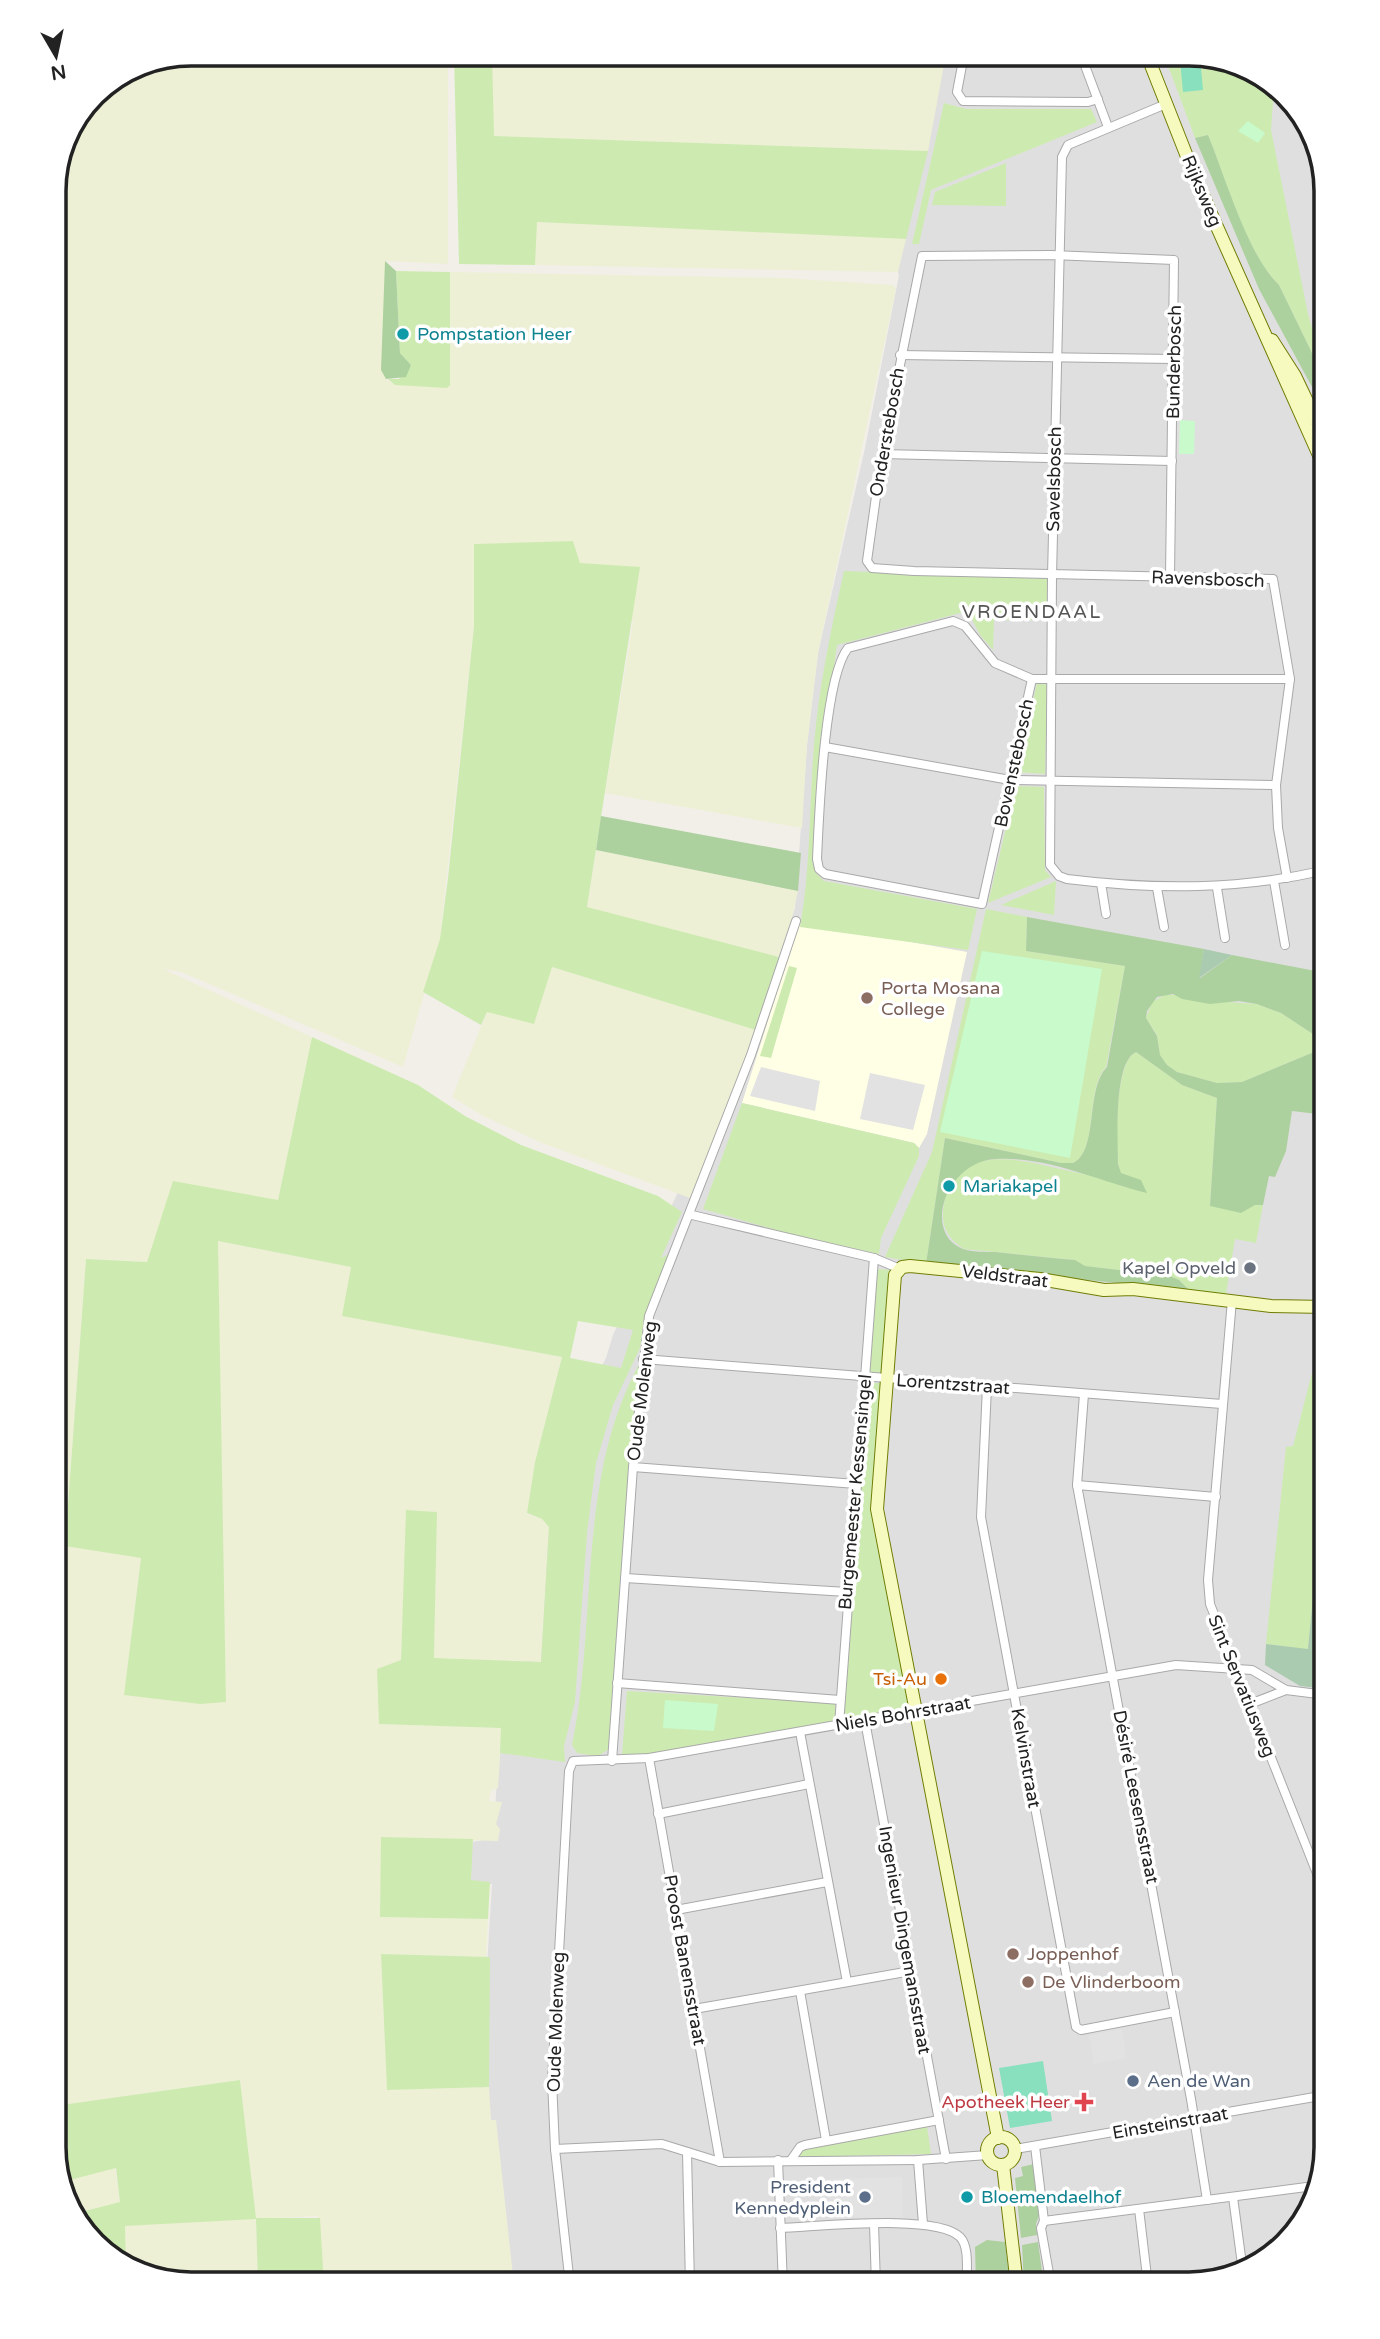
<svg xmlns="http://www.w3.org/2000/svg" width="1380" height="2339" font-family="'Varela Round',sans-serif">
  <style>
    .residential { fill: #e0dfdf }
    .education { fill: #ffffe5 }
    .farmland { fill: #eef0d5 }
    .grass { fill: #cdebb0; fill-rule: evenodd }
    .forest { fill: #add19e; fill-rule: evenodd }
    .cemetery { fill: #aacbaf }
    .park { fill: #c8facc }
    .pitch { fill: #88e0be }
    .parking { fill: #e2e2e2 }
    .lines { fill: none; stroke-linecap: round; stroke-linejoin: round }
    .street-casing { stroke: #a9a9a9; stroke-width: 10 }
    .secondary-casing { stroke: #707d05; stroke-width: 14 }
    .street { stroke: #fff; stroke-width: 8 }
    .secondary { stroke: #f7fabf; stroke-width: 12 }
    .culture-dot { fill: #0f9aa8; stroke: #fff; stroke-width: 2.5 }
    .education-dot { fill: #8d6e63; stroke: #fff; stroke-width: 2.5 }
    .worship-dot { fill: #6b7280; stroke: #fff; stroke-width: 2.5 }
    .food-dot { fill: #e8710a; stroke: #fff; stroke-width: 2.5 }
    .service-dot { fill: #5c6f8a; stroke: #fff; stroke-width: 2.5 }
    .health-dot { fill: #e0444e; stroke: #fff; stroke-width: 2.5 }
    .labels { text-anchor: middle; stroke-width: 7; stroke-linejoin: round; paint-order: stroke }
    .street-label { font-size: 18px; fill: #222; stroke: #fff }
    .culture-label { font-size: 18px; fill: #0d838f; stroke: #fff; text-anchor: start }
    .education-label { font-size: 18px; fill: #785e54; stroke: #fff; text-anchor: start }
    .worship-label { font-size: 18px; fill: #5b616d; stroke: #fff; text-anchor: end }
    .food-label { font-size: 18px; fill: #c56008; stroke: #fff; text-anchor: end }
    .service-label { font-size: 18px; fill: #4e5e75; stroke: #fff; text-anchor: start }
    .health-label { font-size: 18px; fill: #be3a42; stroke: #fff; text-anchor: end }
    .neighbourhood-label { font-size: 19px; letter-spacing: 2px; fill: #555; stroke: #fff }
    .rim { fill: none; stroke: #222; stroke-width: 3.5 }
  </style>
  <rect width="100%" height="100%" fill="#f2efe9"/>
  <path class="residential" d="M 943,54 L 1198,55 L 1265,78 L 1312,131 L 1326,191 L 1326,2148 L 1303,2224 L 1249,2271 L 1189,2285 L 500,2285 L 479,2096 L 492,1884 L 467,1887 L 473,1842 L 493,1838 L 499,1751 L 569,1426 L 606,1358 L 613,1335 L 756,1020 L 795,908 L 807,745 L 818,653 L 865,448 L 899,275 L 897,270 Z"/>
  <path class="education" d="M 799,922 L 967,952 L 927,1134 L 919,1148 L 914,1143 L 742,1103 Z"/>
  <g class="farmland">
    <path d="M 191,54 L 448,54 L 448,264 L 385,261 L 386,379 L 395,385 L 450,385 L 450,272 L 783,278 L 893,285 L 896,289 L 818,653 L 807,745 L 802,828 L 605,793 L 633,621 L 474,626 L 440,939 L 403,1067 L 181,972 L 163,969 L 312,1037 L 278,1200 L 147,1262 L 86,1259 L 65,1545 L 141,1557 L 124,1695 L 226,1701 L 217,1241 L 351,1267 L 343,1316 L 562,1357 L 535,1462 L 527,1514 L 542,1519 L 549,1527 L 541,1662 L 434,1658 L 437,1512 L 407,1510 L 401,1660 L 379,1724 L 502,1728 L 498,1788 L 491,1790 L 489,1801 L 502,1802 L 496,1824 L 500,1829 L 498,1841 L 382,1837 L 380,1917 L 488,1919 L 486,1957 L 381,1954 L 387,2090 L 489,2087 L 491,2120 L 496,2120 L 514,2285 L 324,2285 L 318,2216 L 256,2219 L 258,2284 L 183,2284 L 126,2266 L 124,2226 L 256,2218 L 240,2080 L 54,2106 L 55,183 L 65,138 L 95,94 L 139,65 Z"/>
    <path d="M 492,54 L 946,54 L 928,151 L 493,136 Z"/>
    <path d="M 536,222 L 684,228 L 906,239 L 898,272 L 535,265 Z"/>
    <path d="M 596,850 L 798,891 L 783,958 L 587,908 Z"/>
    <path d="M 552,967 L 759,1031 L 690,1198 L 542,1143 L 483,1116 L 452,1097 L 487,1012 Z"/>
    <path d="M 115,2167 L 120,2202 L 73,2214 L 68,2208 L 62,2182 Z"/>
  </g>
  <g class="grass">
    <path d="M 454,54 L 492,54 L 494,136 L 928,151 L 906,239 L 537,222 L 535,265 L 459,264 Z"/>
    <path d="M 1164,55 C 1195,55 1252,62 1274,87 L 1271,130 L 1308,314 L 1312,328 L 1326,346 L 1326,382 L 1279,285 C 1248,256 1225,177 1208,135 L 1195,138 Z"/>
    <path d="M 944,103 L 966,109 L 1091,109 L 1097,122 L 931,190 L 919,244 L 912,244 Z"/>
    <path d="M 1006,163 L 1006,206 L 932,205 L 935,192 Z"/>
    <path d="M 396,271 L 450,272 L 450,385 L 447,388 L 395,385 L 388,379 L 399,379 L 411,365 L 400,353 Z"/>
    <path d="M 573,541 L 580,563 L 640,567 L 587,907 L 783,958 L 759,1031 L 552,967 L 534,1024 L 487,1012 L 481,1025 L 423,992 L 440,939 L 448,878 L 474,626 L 474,544 Z"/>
    <path d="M 844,571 L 1049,579 L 1048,620 L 994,620 L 993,650 L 980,635 L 968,611 L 837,645 L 816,797 L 815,872 L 824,881 L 977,909 L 968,950 L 800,927 C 811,866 809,806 814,745 C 819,686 831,629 844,571 Z"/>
    <path d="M 1037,683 L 1047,685 L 1045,774 L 1017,772 Z"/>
    <path d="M 1016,786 L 1044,787 L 1045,870 L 1051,877 L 988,903 Z"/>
    <path d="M 1056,881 L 1054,915 L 1001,905 Z"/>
    <path d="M 986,909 L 1027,917 L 1026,951 L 1125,966 L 1106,1067 C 1085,1089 1099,1151 1073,1163 L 1061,1163 L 945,1138 L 926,1264 L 885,1257 L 932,1152 Z"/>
    <path d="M 789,966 L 797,968 L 771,1058 L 760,1056 Z"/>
    <path d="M 1165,995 L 1179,995 L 1182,999 L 1257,1004 L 1281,1013 L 1322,1040 L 1319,1050 L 1242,1082 L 1217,1083 L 1177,1072 L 1167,1065 L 1160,1055 L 1157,1035 L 1146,1018 L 1152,1002 Z"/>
    <path d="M 312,1037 L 418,1085 L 465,1116 L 521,1145 L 658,1196 L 682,1212 L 661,1258 L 671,1253 L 644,1321 L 640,1348 L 613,1405 L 596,1463 L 587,1533 L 575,1702 L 564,1746 L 565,1762 L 500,1753 L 501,1728 L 379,1724 L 377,1669 L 401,1660 L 406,1510 L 437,1512 L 434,1658 L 541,1662 L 549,1527 L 542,1519 L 527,1513 L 535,1462 L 562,1357 L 342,1316 L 351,1267 L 218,1241 L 226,1702 L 200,1704 L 124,1695 L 141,1558 L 65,1546 L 86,1259 L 147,1262 L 173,1181 L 278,1200 ZM 578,1321 L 633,1330 L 621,1368 L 570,1358 Z"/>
    <path d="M 1136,1052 L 1182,1085 L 1217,1098 L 1210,1206 L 1263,1205 L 1256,1243 L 1235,1239 L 1226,1294 L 1189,1290 L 1179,1280 L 1170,1276 L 1084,1266 L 1075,1260 L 964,1249 C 947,1238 940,1225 944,1204 C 955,1144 1017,1158 1060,1169 C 1083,1174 1105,1178 1127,1188 C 1123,1180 1119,1172 1118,1162 C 1116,1140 1115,1061 1136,1052 Z"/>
    <path d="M 742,1103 L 914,1143 L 919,1148 L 919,1156 L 881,1238 L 879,1254 L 790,1234 L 703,1209 Z"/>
    <path d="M 877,1269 L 891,1270 L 881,1376 L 868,1375 Z"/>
    <path d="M 640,1363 L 609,1749 L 598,1756 L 577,1753 L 572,1745 C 598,1620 576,1477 640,1363 Z"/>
    <path d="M 1312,1373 L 1326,1375 L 1326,1462 L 1308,1650 L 1266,1644 L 1286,1447 L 1293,1446 Z"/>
    <path d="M 868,1383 L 881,1383 L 874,1483 L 911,1708 L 843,1720 Z"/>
    <path d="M 627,1691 L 835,1703 L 835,1721 L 640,1756 L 622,1755 Z"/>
    <path d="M 381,1837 L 473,1839 L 471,1880 L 490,1882 L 488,1919 L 380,1917 Z"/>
    <path d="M 381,1954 L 490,1957 L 489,2087 L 387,2090 Z"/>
    <path d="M 240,2080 L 256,2218 L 320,2218 L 324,2285 L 258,2284 L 256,2219 L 125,2226 L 126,2266 L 115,2262 L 73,2214 L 120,2202 L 116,2168 L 62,2182 L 54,2148 L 54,2106 Z"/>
    <path d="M 927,2126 L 931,2154 L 797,2157 L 802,2149 L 819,2144 Z"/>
  </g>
  <g class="forest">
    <path d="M 1208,135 C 1225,176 1248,256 1279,285 L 1326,382 L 1326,413 L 1259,289 L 1195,138 Z"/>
    <path d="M 385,261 L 396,271 L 400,353 L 411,365 L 406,377 L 386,379 L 381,370 Z"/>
    <path d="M 601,816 L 801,853 L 798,891 L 596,850 Z"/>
    <path d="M 1027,917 L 1204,949 L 1200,978 L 1232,955 L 1326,973 L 1326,1115 L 1292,1111 L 1286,1151 L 1275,1177 L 1269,1176 L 1263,1205 L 1255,1205 L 1241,1213 L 1210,1206 L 1217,1098 L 1182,1085 L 1136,1052 C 1113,1062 1118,1140 1118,1164 L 1121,1173 L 1141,1180 L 1147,1193 C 1098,1181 1048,1156 996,1159 C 947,1161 921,1232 963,1249 C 972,1252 985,1252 995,1252 C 1022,1255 1048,1258 1075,1260 L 1085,1266 L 1170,1276 L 1179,1280 L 1189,1290 L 926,1264 L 945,1138 L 1061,1163 L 1073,1163 C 1099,1151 1085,1089 1107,1067 L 1125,966 L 1026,951 ZM 1173,994 L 1182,999 L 1210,1004 L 1239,1001 L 1257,1004 L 1281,1013 L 1322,1040 L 1319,1050 L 1242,1082 L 1217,1083 L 1177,1072 L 1167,1065 L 1160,1055 L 1157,1036 L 1146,1018 L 1147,1011 L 1157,997 Z"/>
    <path d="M 1034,2164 L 1041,2210 L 1036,2224 L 1037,2235 L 1021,2238 L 1015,2178 L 1023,2176 L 1021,2167 Z"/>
    <path d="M 987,2240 L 1005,2242 L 1010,2285 L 976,2285 L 975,2247 Z"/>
    <path d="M 1038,2242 L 1044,2285 L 1024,2285 L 1022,2245 Z"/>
  </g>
  <g class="cemetery">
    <path d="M 1204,949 L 1232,955 L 1199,978 Z"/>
    <path d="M 1326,1462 L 1326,1689 L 1300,1686 L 1265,1665 L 1266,1644 L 1308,1649 Z"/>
  </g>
  <g class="park">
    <path d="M 1248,121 L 1265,133 L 1258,143 L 1238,131 Z"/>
    <path d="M 1180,420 L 1195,421 L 1194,454 L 1179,454 Z"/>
    <path d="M 982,951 L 1102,969 L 1070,1158 L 940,1132 Z"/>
    <path d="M 665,1700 L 718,1704 L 714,1731 L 663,1728 Z"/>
  </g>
  <g class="pitch">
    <path d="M 1200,58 L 1203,90 L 1183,92 L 1180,60 Z"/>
    <path d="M 1043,2061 L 1052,2121 L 1010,2128 L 999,2068 Z"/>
  </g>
  <g class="parking">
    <path d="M 761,1067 L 820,1081 L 815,1111 L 750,1096 Z"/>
    <path d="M 870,1073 L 925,1085 L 913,1130 L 860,1119 Z"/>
    <path d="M 1122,2029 L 1127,2058 L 1094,2064 L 1089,2035 Z"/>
    <path d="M 902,2177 L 903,2218 L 829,2219 L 827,2179 Z"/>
  </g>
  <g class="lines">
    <defs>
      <g id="street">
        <path d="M 964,55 L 957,92 L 963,101 L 1088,102 L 1098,99"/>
        <path d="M 1081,55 L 1108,127"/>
        <path d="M 1166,104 L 1068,145 L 1062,157 L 1052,576 L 1050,865 L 1059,876 L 1067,879 C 1156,890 1239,890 1326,870"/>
        <path d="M 900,355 L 1174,359"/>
        <path d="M 882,454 L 1172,461"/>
        <path d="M 1170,577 L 1174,260 L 1052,255 L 922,256 L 882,454 L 867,561 L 872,568 L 914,571 L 1273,579 L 1290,679 L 1276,785 L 1278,828 L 1287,878"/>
        <path d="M 1032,679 L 982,904 L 825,874 L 819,869 L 817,859 C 819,816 824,678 848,648 L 953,621 L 965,626 L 995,663 L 1032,679 L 1290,679"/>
        <path d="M 825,747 L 1010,780 L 1276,785"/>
        <path d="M 1274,881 L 1285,945"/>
        <path d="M 1101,883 L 1106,914"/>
        <path d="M 1157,888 L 1164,927"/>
        <path d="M 1217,888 L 1225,938"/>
        <path d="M 692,1215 L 874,1258 L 900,1269"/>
        <path d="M 1232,1300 L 1208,1580 L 1210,1604 L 1326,1896"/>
        <path d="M 643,1359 L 1222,1404"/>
        <path d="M 987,1387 L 981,1517 L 1076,2027 L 1081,2030 L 1175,2012"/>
        <path d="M 1084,1394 L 1077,1485 L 1191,2099 L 1207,2200"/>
        <path d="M 633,1467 L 856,1484"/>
        <path d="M 1077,1485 L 1216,1497"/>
        <path d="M 625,1578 L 847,1592"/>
        <path d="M 617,1683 L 840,1700"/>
        <path d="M 1250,1704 L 1286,1690"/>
        <path d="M 865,1721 L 946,2159"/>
        <path d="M 839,1725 L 874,1258"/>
        <path d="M 800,1732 L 847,1982"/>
        <path d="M 649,1758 L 720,2162"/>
        <path d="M 612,1761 L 633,1467 L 649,1316 L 751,1055 L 796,921"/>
        <path d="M 658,1814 L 809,1784"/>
        <path d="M 676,1910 L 827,1882"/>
        <path d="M 800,1991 L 826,2140"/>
        <path d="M 694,2009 L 911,1971"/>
        <path d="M 1035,2146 L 1044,2221 L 1041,2228 L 1051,2285"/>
        <path d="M 555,2149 L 662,2144 L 720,2162 L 918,2160 L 988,2155"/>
        <path d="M 1015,2149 L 1326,2095"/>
        <path d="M 687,2152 L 690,2285"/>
        <path d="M 778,2160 L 783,2285"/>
        <path d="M 791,2160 L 800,2147 L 805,2145 L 939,2120"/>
        <path d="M 918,2160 L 923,2224"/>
        <path d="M 1233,2197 L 1243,2272"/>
        <path d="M 1139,2209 L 1148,2285"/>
        <path d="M 1044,2221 L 1314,2186"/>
        <path d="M 874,2224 L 876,2285"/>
        <path d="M 780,2228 C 817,2227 936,2213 960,2237 C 970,2247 966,2272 967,2285"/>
        <path d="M 570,2285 L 555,2149 L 552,2080 L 569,1771 L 573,1761 L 649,1758 L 1176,1665 L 1252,1670 L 1286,1690 L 1326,1695"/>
      </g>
      <g id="secondary">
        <path d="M 1147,55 L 1197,182 L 1326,471"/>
        <path d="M 1272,340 L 1295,376 L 1326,441"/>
        <circle cx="1001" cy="2151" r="14"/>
        <path d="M 998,2138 L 877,1509 L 895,1275 L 902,1267 L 910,1266 L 1040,1279 L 1104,1290 L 1133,1289 L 1271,1306 L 1326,1307"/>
        <path d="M 1003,2165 L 1017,2285"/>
      </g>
    </defs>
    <use href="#street" class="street-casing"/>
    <use href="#secondary" class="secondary-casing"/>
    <use href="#street" class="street"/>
    <use href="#secondary" class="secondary"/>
  </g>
  <g class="culture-dot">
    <circle cx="403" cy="334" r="7"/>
    <circle cx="949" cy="1186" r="7"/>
    <circle cx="967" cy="2197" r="7"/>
  </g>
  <g class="education-dot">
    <circle cx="867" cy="998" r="7"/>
    <circle cx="1013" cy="1954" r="7"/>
    <circle cx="1028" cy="1982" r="7"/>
  </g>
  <circle class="worship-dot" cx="1250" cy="1268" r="7"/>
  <circle class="food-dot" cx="941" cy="1679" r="7"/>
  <g class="service-dot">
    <circle cx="1133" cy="2081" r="7"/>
    <circle cx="865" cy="2197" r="7"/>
  </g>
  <path class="health-dot" d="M1080.5 2091.5h7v7h7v7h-7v7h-7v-7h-7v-7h7z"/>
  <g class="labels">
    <g class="street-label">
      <text transform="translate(1202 191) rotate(67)" y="6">Rijksweg</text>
      <text transform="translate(1174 362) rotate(-89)" y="6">Bunderbosch</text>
      <text transform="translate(887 432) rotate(-80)" y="6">Onderstebosch</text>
      <text transform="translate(1054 479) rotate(-89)" y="6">Savelsbosch</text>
      <text transform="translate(1208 579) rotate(2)" y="6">Ravensbosch</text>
      <text transform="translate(1014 763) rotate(-78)" y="6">Bovenstebosch</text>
      <text transform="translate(1005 1276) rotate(7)" y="6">Veldstraat</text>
      <text transform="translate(953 1384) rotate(4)" y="6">Lorentzstraat</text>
      <text transform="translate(642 1391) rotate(-83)" y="6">Oude Molenweg</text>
      <text transform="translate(855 1492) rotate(-85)" y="6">Burgemeester Kessensingel</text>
      <text transform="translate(1242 1686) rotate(68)" y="6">Sint Servatiusweg</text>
      <text transform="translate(903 1714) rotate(-10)" y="6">Niels Bohrstraat</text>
      <text transform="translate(1026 1758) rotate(80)" y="6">Kelvinstraat</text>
      <text transform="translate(1136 1797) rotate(79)" y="6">Désiré Leesensstraat</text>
      <text transform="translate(905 1940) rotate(80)" y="6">Ingenieur Dingemansstraat</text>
      <text transform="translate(685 1960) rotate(80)" y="6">Proost Banensstraat</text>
      <text transform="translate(556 2022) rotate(-88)" y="6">Oude Molenweg</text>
      <text transform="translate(1170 2123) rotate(-10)" y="6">Einsteinstraat</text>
    </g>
    <g class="culture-label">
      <text x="417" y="340">Pompstation Heer</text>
      <text x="963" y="1192">Mariakapel</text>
      <text x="981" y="2203">Bloemendaelhof</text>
    </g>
    <g class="education-label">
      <text x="881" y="994">Porta Mosana<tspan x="881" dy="21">College</tspan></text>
      <text x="1027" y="1960">Joppenhof</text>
      <text x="1042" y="1988">De Vlinderboom</text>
    </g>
    <g class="worship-label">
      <text x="1236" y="1274">Kapel Opveld</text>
    </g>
    <g class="food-label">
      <text x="927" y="1685">Tsi-Au</text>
    </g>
    <g class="service-label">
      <text x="1147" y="2087">Aen de Wan</text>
      <text x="851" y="2193" text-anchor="end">President<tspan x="851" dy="21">Kennedyplein</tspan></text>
    </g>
    <g class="health-label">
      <text x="1070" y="2108">Apotheek Heer</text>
    </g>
    <g class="neighbourhood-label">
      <text x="1032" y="618">VROENDAAL</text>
    </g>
  </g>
  <path d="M0 0H1380V2339H0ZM191 66H1189A125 125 0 0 1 1314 191V2147A125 125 0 0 1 1189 2272H191A125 125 0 0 1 66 2147V191A125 125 0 0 1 191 66Z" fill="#fff" fill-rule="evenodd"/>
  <path class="rim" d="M191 66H1189A125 125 0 0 1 1314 191V2147A125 125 0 0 1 1189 2272H191A125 125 0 0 1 66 2147V191A125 125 0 0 1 191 66Z"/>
  <g transform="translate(56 56) rotate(171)" stroke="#ffffff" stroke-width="5" paint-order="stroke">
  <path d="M0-5L12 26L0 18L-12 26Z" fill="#222222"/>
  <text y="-10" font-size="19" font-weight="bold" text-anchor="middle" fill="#222222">N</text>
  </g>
</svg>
